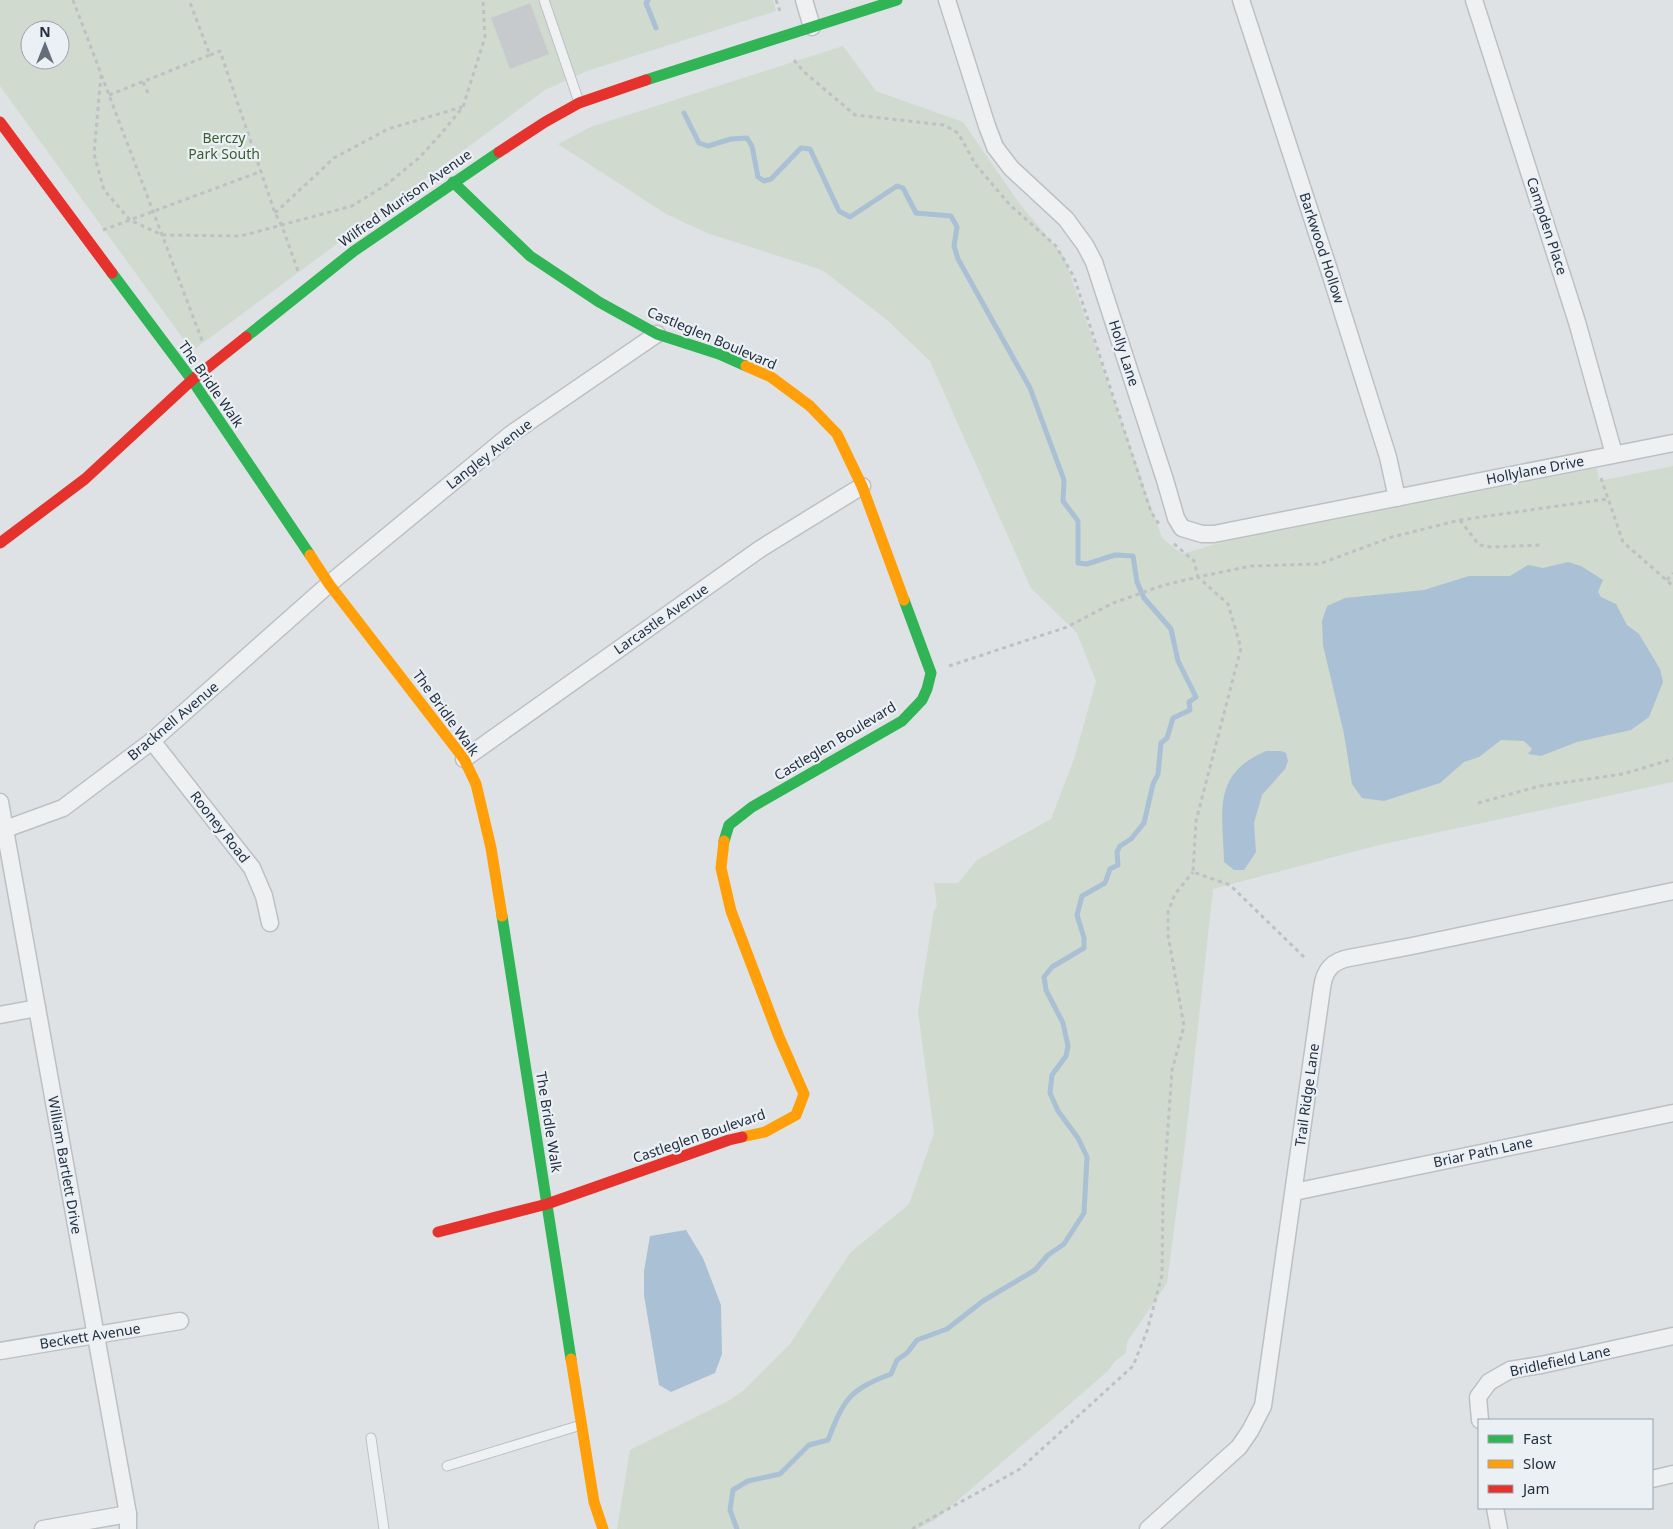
<svg xmlns="http://www.w3.org/2000/svg" width="1673" height="1529" font-family="'Noto Sans',sans-serif">
  <style>
    .green { fill: #d0dace; fill-rule: evenodd }
    .water { fill: #aac0d4 }
    .lines { fill: none; stroke-linecap: round; stroke-linejoin: round }
    .stream { stroke: #aac0d4; stroke-width: 5 }
    .building { fill: #c7cacd }
    .lane-casing { stroke: #bdc0c3; stroke-width: 11 }
    .street-casing { stroke: #bdc0c3; stroke-width: 19 }
    .path { stroke: #bdc0c4; stroke-width: 3; stroke-dasharray: 4 4; stroke-linecap: butt }
    .lane { stroke: #eef0f2; stroke-width: 9 }
    .street { stroke: #eef0f2; stroke-width: 16 }
    .fast { stroke: #30b455; stroke-width: 11 }
    .slow { stroke: #ff9f0a; stroke-width: 11 }
    .jam { stroke: #e5322d; stroke-width: 11 }
    .labels { text-anchor: middle; stroke-width: 4.5; stroke-linejoin: round; paint-order: stroke }
    .park-label { font-size: 14px; fill: #3b5c30; stroke: #ebf0f5 }
    .street-label { font-size: 14px; fill: #24303f; stroke: #ebf0f5 }
  </style>
  <rect width="100%" height="100%" fill="#dfe2e5"/>
  <g class="green">
    <path d="M 0,0 L 773,0 L 776,11 L 587,71 L 545,90 L 192,351 L 0,86 ZM 30,30 L 60,30 L 60,60 L 30,60 Z"/>
    <path d="M 843,46 L 876,91 L 963,122 L 1019,203 L 1064,257 L 1162,538 L 1182,554 L 1223,542 L 1597,468 L 1599,481 L 1673,466 L 1673,782 L 1379,845 L 1213,889 L 1185,1145 L 1167,1283 L 1127,1342 L 1126,1353 L 1114,1362 L 1108,1371 L 935,1520 L 917,1529 L 617,1529 L 630,1450 L 730,1400 L 744,1390 L 790,1344 L 850,1253 L 909,1204 L 934,1133 L 918,1011 L 934,910 L 937,907 L 934,883 L 958,883 L 977,860 L 1051,819 L 1074,759 L 1096,681 L 1077,633 L 1031,588 L 930,361 L 886,319 L 822,270 L 707,233 L 666,214 L 558,144 L 593,126 L 609,121 Z"/>
  </g>
  <g class="water">
    <path d="M 1568,562 L 1581,566 L 1603,580 L 1598,592 L 1601,597 L 1616,604 L 1627,625 L 1639,634 L 1660,669 L 1663,682 L 1649,717 L 1631,730 L 1577,742 L 1541,756 L 1528,754 L 1532,749 L 1524,741 L 1501,740 L 1479,757 L 1464,762 L 1440,783 L 1384,801 L 1362,798 L 1352,784 L 1344,734 L 1323,645 L 1322,621 L 1327,606 L 1345,598 L 1424,590 L 1469,576 L 1510,576 L 1528,565 L 1543,568 Z"/>
    <path d="M 1266,751 L 1281,751 L 1286,753 L 1288,761 L 1285,769 L 1262,795 L 1254,823 L 1256,852 L 1244,870 L 1234,870 L 1224,862 C 1223,813 1211,774 1266,751 Z"/>
    <path d="M 686,1230 L 703,1258 L 721,1305 L 722,1354 L 715,1373 L 671,1392 L 659,1385 L 644,1295 L 644,1271 L 650,1236 Z"/>
  </g>
  <g class="lines">
    <g class="stream">
      <path d="M 648,0 L 646,3 L 656,28"/>
      <path d="M 684,113 L 699,143 L 708,146 L 731,139 L 747,138 L 752,146 L 758,177 L 764,181 L 771,179 L 801,148 L 810,149 L 839,211 L 850,217 L 897,186 L 903,188 L 916,213 L 951,216 L 957,227 L 954,246 L 958,259 L 1030,388 L 1064,480 L 1063,501 L 1078,521 L 1078,563 L 1087,564 L 1115,555 L 1133,556 L 1137,582 L 1144,598 L 1171,629 L 1178,661 L 1196,697 L 1189,702 L 1190,710 L 1173,718 L 1167,738 L 1161,743 L 1158,774 L 1153,784 L 1144,823 L 1131,839 L 1120,846 L 1117,852 L 1118,865 L 1110,869 L 1105,883 L 1082,896 L 1077,915 L 1084,938 L 1084,948 L 1052,967 L 1044,977 L 1046,990 L 1063,1023 L 1068,1046 L 1066,1056 L 1052,1075 L 1050,1093 L 1058,1111 L 1078,1138 L 1087,1157 L 1084,1213 L 1064,1244 L 1048,1255 L 1035,1270 L 983,1301 L 947,1329 L 917,1340 L 907,1353 L 897,1360 L 891,1374 C 849,1390 844,1399 828,1440 L 809,1445 L 780,1474 L 748,1481 L 733,1490 L 730,1510 L 737,1529"/>
    </g>
  </g>
  <path class="building" d="M 530,3 L 549,54 L 510,69 L 491,18 Z"/>
  <g class="lines">
    <defs>
      <g id="lane">
        <path d="M 544,0 L 579,102"/>
        <path d="M 371,1438 L 384,1529"/>
        <path d="M 447,1466 L 581,1425"/>
      </g>
      <g id="street">
        <path d="M 804,0 L 812,27"/>
        <path d="M 947,0 L 987,126 L 995,147 L 1011,168 L 1066,219 L 1085,245 L 1094,262 L 1165,480 L 1176,518 L 1182,528 L 1202,534 L 1214,534 L 1673,443"/>
        <path d="M 1241,0 L 1331,276 L 1388,457 L 1397,498"/>
        <path d="M 1474,0 L 1577,322 L 1614,454"/>
        <path d="M 152,741 L 252,868 L 264,896 L 270,923"/>
        <path d="M 464,759 L 760,549 L 862,486"/>
        <path d="M 0,802 L 128,1514 L 128,1529"/>
        <path d="M 0,831 L 63,808 L 152,741 L 329,584 L 511,434 L 657,334"/>
        <path d="M 0,1015 L 37,1008"/>
        <path d="M 1294,1192 L 1673,1113"/>
        <path d="M 0,1351 L 180,1321"/>
        <path d="M 1480,1420 L 1478,1397 L 1489,1382 L 1510,1370 L 1541,1365 L 1673,1336"/>
        <path d="M 1652,1479 L 1673,1474"/>
        <path d="M 1495,1508 L 1499,1529"/>
        <path d="M 43,1529 L 128,1514"/>
        <path d="M 1148,1529 L 1239,1447 L 1250,1431 L 1263,1406 L 1322,988 C 1324,971 1332,961 1349,958 L 1412,946 L 1673,891"/>
      </g>
    </defs>
    <use href="#lane" class="lane-casing"/>
    <use href="#street" class="street-casing"/>
    <g class="path">
      <path d="M 73,0 L 203,343"/>
      <path d="M 776,0 L 780,11"/>
      <path d="M 210,55 L 220,51 L 275,213 L 282,226 L 298,271"/>
      <path d="M 794,60 L 803,71 L 855,115 L 944,125 L 958,133 L 976,165 L 1010,205 L 1056,246 L 1074,277 L 1151,512 L 1159,524"/>
      <path d="M 101,75 L 94,154 L 104,190 L 130,220 L 162,235 L 241,236 L 352,206 L 386,185 L 420,157 L 440,135 L 463,107 L 485,37 L 483,0"/>
      <path d="M 143,82 L 149,95"/>
      <path d="M 109,95 L 210,55 L 189,0"/>
      <path d="M 275,213 L 334,158 L 388,129 L 462,107"/>
      <path d="M 103,230 L 262,171"/>
      <path d="M 1601,478 L 1623,542 L 1673,586"/>
      <path d="M 1460,520 L 1479,545 L 1491,547 L 1541,545"/>
      <path d="M 1667,580 L 1673,573"/>
      <path d="M 949,666 L 1067,627 L 1113,603 L 1164,585 L 1198,577 L 1194,561 L 1173,543"/>
      <path d="M 1478,803 L 1540,786 L 1623,774 L 1673,759"/>
      <path d="M 1304,957 L 1230,885 L 1193,872 L 1196,821 L 1241,648 L 1228,604 L 1198,577 L 1251,566 L 1319,564 L 1392,537 L 1460,520 L 1607,499"/>
      <path d="M 912,1529 L 1020,1469 L 1133,1366 L 1147,1331 L 1162,1275 L 1163,1197 L 1172,1070 L 1184,1026 L 1168,935 L 1168,912 L 1175,894 L 1193,872"/>
    </g>
    <use href="#lane" class="lane"/>
    <use href="#street" class="street"/>
    <g class="fast">
      <path d="M 646,80 L 897,0"/>
      <path d="M 453,182 L 530,256 L 599,302 L 657,334 L 719,354 L 746,366"/>
      <path d="M 112,273 L 192,380 L 310,555"/>
      <path d="M 246,337 L 354,251 L 499,152"/>
      <path d="M 724,841 L 729,825 L 752,807 L 902,721 L 922,700 L 927,689 L 931,673 L 904,600"/>
      <path d="M 502,916 L 571,1359"/>
    </g>
    <g class="slow">
      <path d="M 746,366 L 771,377 L 810,406 L 837,434 L 862,486 L 904,600"/>
      <path d="M 310,555 L 329,584 L 464,759 L 476,784 L 491,848 L 502,916"/>
      <path d="M 724,841 L 721,868 L 731,911 L 779,1037 L 804,1094 L 796,1115 L 765,1132 L 742,1137"/>
      <path d="M 571,1359 L 594,1502 L 603,1529"/>
    </g>
    <g class="jam">
      <path d="M 0,122 L 112,273"/>
      <path d="M 499,152 L 545,122 L 579,103 L 646,80"/>
      <path d="M 0,543 L 85,479 L 192,380 L 246,337"/>
      <path d="M 438,1232 L 547,1204 L 729,1140 L 742,1137"/>
    </g>
  </g>
  <g class="labels">
    <g class="park-label">
      <text x="224" y="143">Berczy<tspan x="224" dy="16">Park South</tspan></text>
    </g>
    <g class="street-label">
      <text transform="translate(405 198) rotate(-35)" y="5">Wilfred Murison Avenue</text>
      <text transform="translate(1547 226) rotate(72)" y="5">Campden Place</text>
      <text transform="translate(1322 248) rotate(72)" y="5">Barkwood Hollow</text>
      <text transform="translate(712 338) rotate(23)" y="5">Castleglen Boulevard</text>
      <text transform="translate(1124 353) rotate(72)" y="5">Holly Lane</text>
      <text transform="translate(211 384) rotate(55)" y="5">The Bridle Walk</text>
      <text transform="translate(489 454) rotate(-38)" y="5">Langley Avenue</text>
      <text transform="translate(1535 470) rotate(-11)" y="5">Hollylane Drive</text>
      <text transform="translate(661 619) rotate(-35)" y="5">Larcastle Avenue</text>
      <text transform="translate(446 713) rotate(54)" y="5">The Bridle Walk</text>
      <text transform="translate(173 721) rotate(-40)" y="5">Bracknell Avenue</text>
      <text transform="translate(835 741) rotate(-31)" y="5">Castleglen Boulevard</text>
      <text transform="translate(220 827) rotate(52)" y="5">Rooney Road</text>
      <text transform="translate(1307 1095) rotate(-82)" y="5">Trail Ridge Lane</text>
      <text transform="translate(549 1122) rotate(81)" y="5">The Bridle Walk</text>
      <text transform="translate(699 1136) rotate(-19)" y="5">Castleglen Boulevard</text>
      <text transform="translate(1483 1152) rotate(-12)" y="5">Briar Path Lane</text>
      <text transform="translate(65 1165) rotate(80)" y="5">William Bartlett Drive</text>
      <text transform="translate(90 1336) rotate(-9)" y="5">Beckett Avenue</text>
      <text transform="translate(1560 1361) rotate(-12)" y="5">Bridlefield Lane</text>
    </g>
  </g>
  <rect x="1478" y="1419" width="175" height="90" fill="#ebf0f5" stroke="#9ba3ac"/>
  <rect x="1488" y="1435" width="25" height="8" fill="#30b455" stroke="#9ba3ac"/>
  <text x="1523" y="1444" font-size="15" fill="#24303f">Fast</text>
  <rect x="1488" y="1460" width="25" height="8" fill="#ff9f0a" stroke="#9ba3ac"/>
  <text x="1523" y="1469" font-size="15" fill="#24303f">Slow</text>
  <rect x="1488" y="1485" width="25" height="8" fill="#e5322d" stroke="#9ba3ac"/>
  <text x="1523" y="1494" font-size="15" fill="#24303f">Jam</text>
  <g transform="translate(45 45)"><circle r="24" fill="#ebf0f5" stroke="#9ba3ac"/>
  <path d="M0-4L9 19L0 12L-9 19Z" fill="#656e79"/>
  <text y="-8" font-size="14" font-weight="bold" text-anchor="middle" fill="#24303f">N</text>
  </g>
</svg>
